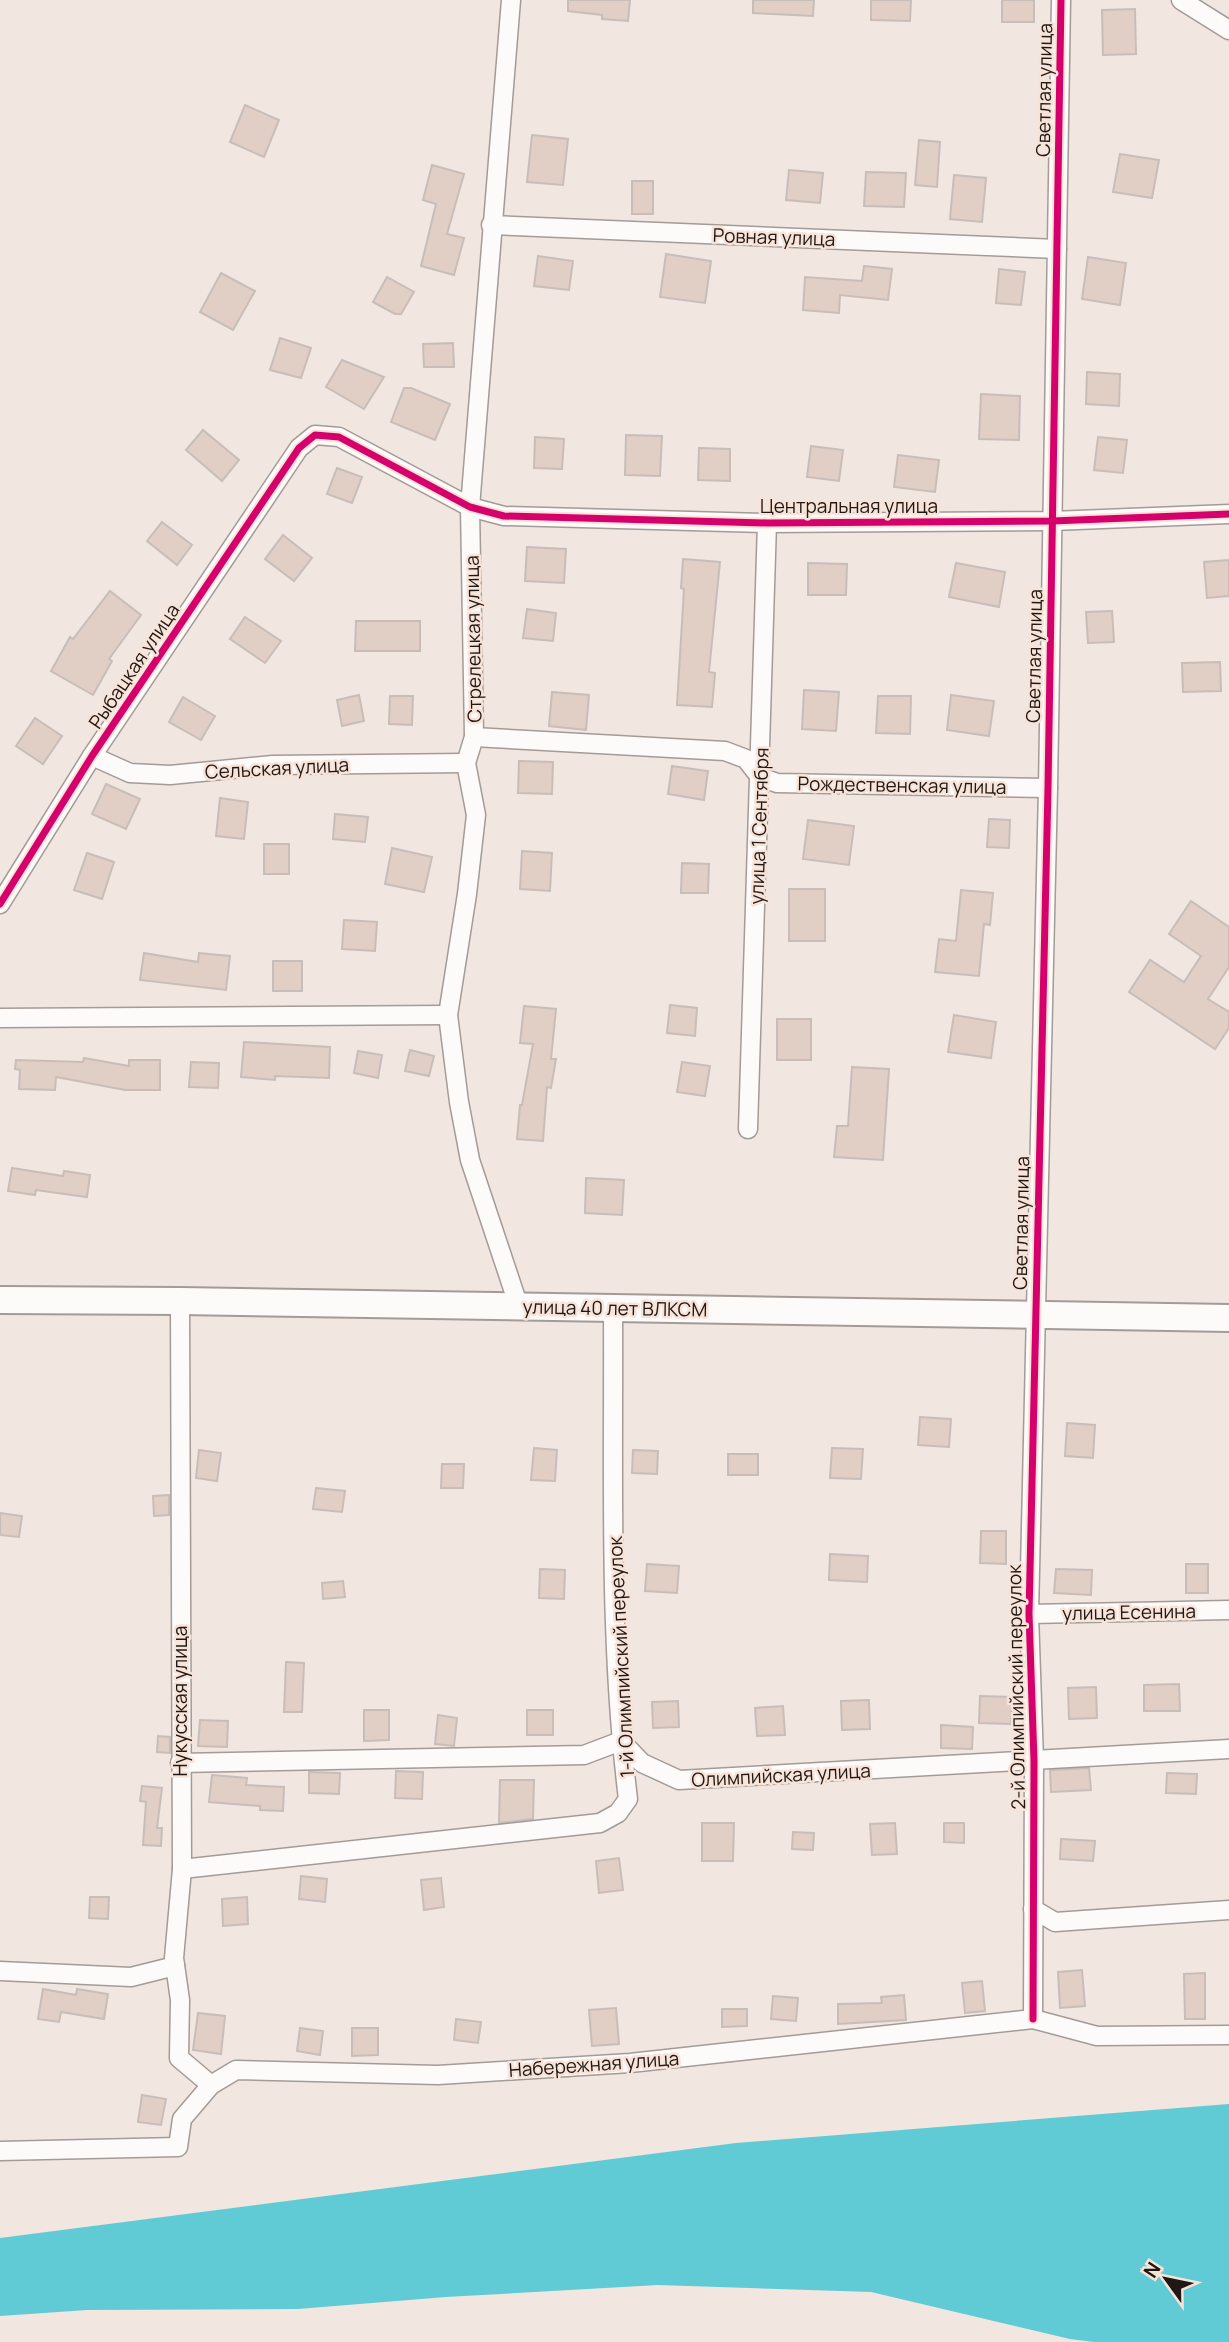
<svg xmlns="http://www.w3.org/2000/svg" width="1229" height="2342" font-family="Manrope,sans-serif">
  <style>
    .water { fill: #60cbd4 }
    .building { fill: #e1cec5; stroke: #c7beba; stroke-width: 2 }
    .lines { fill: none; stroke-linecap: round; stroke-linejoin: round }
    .street-casing { stroke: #a39b96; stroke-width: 21 }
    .secondary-casing { stroke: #a39b96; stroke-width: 30 }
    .street { stroke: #fdfbfa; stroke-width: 18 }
    .secondary { stroke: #fdfbfa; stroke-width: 26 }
    .cycleway-casing { stroke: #f8e3d9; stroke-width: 11 }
    .cycleway { stroke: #d6006c; stroke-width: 7 }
    .labels { text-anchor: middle; stroke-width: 5; stroke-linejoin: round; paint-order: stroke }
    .street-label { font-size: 19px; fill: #1f1814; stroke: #f8e3d9 }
  </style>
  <rect width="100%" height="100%" fill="#f1e6e0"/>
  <path class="water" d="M 1229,2104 L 1229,2342 L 1094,2342 L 1070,2339 L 871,2292 L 658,2285 L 446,2297 L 298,2309 L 87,2310 L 0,2316 L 0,2238 L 736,2143 Z"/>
  <g class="building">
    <path d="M 568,0 L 630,0 L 628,21 L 602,19 L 602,15 L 568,11 Z"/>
    <path d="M 753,0 L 814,0 L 813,16 L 753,13 Z"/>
    <path d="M 871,0 L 911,0 L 910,21 L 871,20 Z"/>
    <rect x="1002" y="0" width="32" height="22"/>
    <path d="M 1135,9 L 1136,54 L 1103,55 L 1102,10 Z"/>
    <path d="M 245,105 L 279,120 L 264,157 L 230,142 Z"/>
    <path d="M 532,135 L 568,139 L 563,185 L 527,182 Z"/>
    <path d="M 919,140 L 940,142 L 937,187 L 915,185 Z"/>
    <path d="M 1120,154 L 1159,160 L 1152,198 L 1113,192 Z"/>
    <path d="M 432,165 L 464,174 L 447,234 L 464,238 L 454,275 L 421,266 L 436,204 L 423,200 Z"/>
    <path d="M 789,170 L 823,173 L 820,203 L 786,200 Z"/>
    <path d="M 866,172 L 906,173 L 904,207 L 864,206 Z"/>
    <path d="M 954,175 L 986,178 L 982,222 L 950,219 Z"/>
    <rect x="632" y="181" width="21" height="33"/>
    <path d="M 666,254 L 711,261 L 705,303 L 660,297 Z"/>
    <path d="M 538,256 L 573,261 L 569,290 L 534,286 Z"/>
    <path d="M 1088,257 L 1126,263 L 1120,305 L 1082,299 Z"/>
    <path d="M 864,266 L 892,269 L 888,300 L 840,295 L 839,313 L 803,310 L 805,277 L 862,281 Z"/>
    <path d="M 999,269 L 1025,272 L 1021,305 L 996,303 Z"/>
    <path d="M 221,273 L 255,291 L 233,330 L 200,312 Z"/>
    <path d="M 387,277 L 414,292 L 401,314 L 395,314 L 373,302 Z"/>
    <path d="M 280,338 L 311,348 L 301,378 L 270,370 Z"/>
    <path d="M 453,343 L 454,367 L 424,367 L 423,344 Z"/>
    <path d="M 342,360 L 384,377 L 364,409 L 326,387 Z"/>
    <path d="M 1087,372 L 1120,374 L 1119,406 L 1086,404 Z"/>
    <path d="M 404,388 L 411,388 L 450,404 L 435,440 L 391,422 Z"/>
    <path d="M 981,394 L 1020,396 L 1019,440 L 979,439 Z"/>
    <path d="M 203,430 L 239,460 L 222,481 L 186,450 Z"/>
    <path d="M 626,435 L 662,436 L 660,476 L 625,475 Z"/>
    <path d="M 535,437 L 564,439 L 562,469 L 534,468 Z"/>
    <path d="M 1098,437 L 1127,440 L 1123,473 L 1094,470 Z"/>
    <path d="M 811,446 L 843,450 L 839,481 L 807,477 Z"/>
    <path d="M 699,448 L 730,449 L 730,481 L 698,480 Z"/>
    <path d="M 898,455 L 939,460 L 935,492 L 894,487 Z"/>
    <path d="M 337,468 L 362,477 L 352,503 L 327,494 Z"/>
    <path d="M 162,522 L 192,545 L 177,565 L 147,541 Z"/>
    <path d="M 283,535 L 312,558 L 294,581 L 265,559 Z"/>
    <path d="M 527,547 L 566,549 L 564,583 L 525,581 Z"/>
    <path d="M 683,559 L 720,562 L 709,672 L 715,673 L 712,707 L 677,705 L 684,589 L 681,588 Z"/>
    <path d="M 1229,560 L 1229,596 L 1207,598 L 1204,562 Z"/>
    <path d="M 808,563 L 847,564 L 846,595 L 808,595 Z"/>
    <path d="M 956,563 L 1005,572 L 999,607 L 949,597 Z"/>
    <path d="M 110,591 L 141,615 L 109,659 L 112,661 L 93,695 L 51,671 L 70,637 L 73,639 Z"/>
    <path d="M 527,609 L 556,613 L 553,641 L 523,638 Z"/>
    <path d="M 1112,611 L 1114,642 L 1088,643 L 1086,612 Z"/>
    <path d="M 245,617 L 281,641 L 265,663 L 230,639 Z"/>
    <path d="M 356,621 L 420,621 L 420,651 L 355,651 Z"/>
    <path d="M 1220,662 L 1221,691 L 1183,692 L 1182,663 Z"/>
    <path d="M 804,690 L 839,692 L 836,731 L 802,729 Z"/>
    <path d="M 552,692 L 589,695 L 586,730 L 549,726 Z"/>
    <path d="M 359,695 L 364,721 L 342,726 L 337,700 Z"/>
    <path d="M 951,695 L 994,701 L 989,736 L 947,730 Z"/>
    <path d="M 390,696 L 413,696 L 412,725 L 389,724 Z"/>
    <path d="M 878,696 L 911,696 L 910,734 L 876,733 Z"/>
    <path d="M 183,697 L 215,716 L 201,740 L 169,722 Z"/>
    <path d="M 35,718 L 62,736 L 43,764 L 16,746 Z"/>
    <path d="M 519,761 L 553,762 L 552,794 L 518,793 Z"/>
    <path d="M 672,766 L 708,771 L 704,800 L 668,794 Z"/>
    <path d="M 106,784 L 140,799 L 126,829 L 92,814 Z"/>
    <path d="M 220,798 L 248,802 L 244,839 L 216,836 Z"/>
    <path d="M 335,814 L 368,817 L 365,842 L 333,839 Z"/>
    <path d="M 989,819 L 1010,820 L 1009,848 L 987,847 Z"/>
    <path d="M 808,820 L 854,826 L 849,865 L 803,859 Z"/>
    <rect x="264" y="844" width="25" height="30"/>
    <path d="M 392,848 L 432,857 L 424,892 L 385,884 Z"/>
    <path d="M 522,851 L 552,853 L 550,891 L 520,889 Z"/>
    <path d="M 87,853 L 114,862 L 102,899 L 74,890 Z"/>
    <path d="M 682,863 L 709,864 L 708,893 L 681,893 Z"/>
    <rect x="789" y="889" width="36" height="52"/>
    <path d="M 961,890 L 993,893 L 990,925 L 984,924 L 979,976 L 935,972 L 939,939 L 956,941 Z"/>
    <path d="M 1191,901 L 1229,927 L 1229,967 L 1208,999 L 1229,1012 L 1229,1028 L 1215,1049 L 1129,992 L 1150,960 L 1184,982 L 1201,956 L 1169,934 Z"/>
    <path d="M 344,920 L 377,922 L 375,951 L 342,949 Z"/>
    <path d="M 144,953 L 198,962 L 199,953 L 230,956 L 226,990 L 140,980 Z"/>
    <rect x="273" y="961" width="29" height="30"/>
    <path d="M 670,1005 L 697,1008 L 695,1036 L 667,1033 Z"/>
    <path d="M 524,1006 L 556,1009 L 551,1059 L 556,1059 L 551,1088 L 547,1087 L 543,1141 L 517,1139 L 520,1105 L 522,1105 L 533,1044 L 520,1043 Z"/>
    <path d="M 954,1015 L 996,1022 L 991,1058 L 948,1052 Z"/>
    <rect x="777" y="1019" width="34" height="41"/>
    <path d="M 244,1042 L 330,1047 L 329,1078 L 275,1076 L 275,1080 L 241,1077 Z"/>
    <path d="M 410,1050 L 434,1056 L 429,1076 L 405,1071 Z"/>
    <path d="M 358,1051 L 382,1055 L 378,1078 L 354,1073 Z"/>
    <path d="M 84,1058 L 129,1066 L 129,1060 L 160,1060 L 160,1090 L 125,1090 L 56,1077 L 55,1090 L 19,1089 L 20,1070 L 15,1069 L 16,1060 L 83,1062 Z"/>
    <path d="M 191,1062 L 219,1063 L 218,1088 L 189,1087 Z"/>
    <path d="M 682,1062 L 710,1066 L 705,1096 L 677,1092 Z"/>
    <path d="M 852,1067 L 889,1069 L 883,1160 L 834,1157 L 837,1126 L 848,1126 Z"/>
    <path d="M 12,1168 L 63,1176 L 64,1171 L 90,1175 L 87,1197 L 36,1190 L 35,1195 L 8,1191 Z"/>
    <path d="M 586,1178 L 624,1180 L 622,1215 L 585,1213 Z"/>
    <path d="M 920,1417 L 951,1419 L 949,1447 L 918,1445 Z"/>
    <path d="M 1067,1423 L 1095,1425 L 1093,1458 L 1065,1456 Z"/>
    <path d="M 534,1448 L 557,1450 L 555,1481 L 531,1480 Z"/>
    <path d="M 832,1448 L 863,1449 L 861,1479 L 830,1478 Z"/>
    <path d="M 199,1450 L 221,1453 L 217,1481 L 196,1478 Z"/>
    <path d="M 633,1450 L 658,1451 L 657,1474 L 632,1473 Z"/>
    <rect x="728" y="1454" width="30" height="21"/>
    <path d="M 442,1464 L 464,1464 L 463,1488 L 441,1488 Z"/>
    <path d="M 316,1488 L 345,1491 L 342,1512 L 313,1509 Z"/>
    <path d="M 169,1495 L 169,1515 L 154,1516 L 153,1496 Z"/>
    <path d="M 0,1513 L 22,1516 L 19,1537 L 0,1535 Z"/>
    <path d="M 981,1531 L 1006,1531 L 1006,1564 L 980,1563 Z"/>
    <path d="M 830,1554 L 868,1556 L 867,1582 L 829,1580 Z"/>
    <path d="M 647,1564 L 679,1566 L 677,1593 L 645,1591 Z"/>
    <rect x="1186" y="1564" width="22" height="29"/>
    <path d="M 540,1569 L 565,1570 L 564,1599 L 539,1598 Z"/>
    <path d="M 1056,1569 L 1092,1570 L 1091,1595 L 1054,1593 Z"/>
    <path d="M 343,1581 L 345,1597 L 323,1599 L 322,1583 Z"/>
    <path d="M 286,1662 L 304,1663 L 302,1712 L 284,1712 Z"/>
    <path d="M 1179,1684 L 1180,1711 L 1144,1711 L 1144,1685 Z"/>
    <path d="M 1096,1687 L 1097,1718 L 1069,1719 L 1068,1688 Z"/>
    <path d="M 980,1696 L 1012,1697 L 1011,1724 L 979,1723 Z"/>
    <path d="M 869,1700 L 870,1729 L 842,1730 L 841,1701 Z"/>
    <path d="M 678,1701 L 679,1727 L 653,1728 L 652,1702 Z"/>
    <path d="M 783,1706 L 785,1735 L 757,1736 L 755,1708 Z"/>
    <path d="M 364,1710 L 389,1710 L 389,1740 L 364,1741 Z"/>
    <rect x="527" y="1710" width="26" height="25"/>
    <path d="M 438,1715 L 457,1718 L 454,1746 L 435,1744 Z"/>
    <path d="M 200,1720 L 228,1721 L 227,1747 L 198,1746 Z"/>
    <path d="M 941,1725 L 973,1727 L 972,1749 L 941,1748 Z"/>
    <path d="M 158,1736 L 170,1737 L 170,1753 L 157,1752 Z"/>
    <path d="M 1089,1768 L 1091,1790 L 1051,1792 L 1050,1770 Z"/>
    <path d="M 396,1771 L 423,1772 L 422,1799 L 395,1798 Z"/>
    <path d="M 309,1772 L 340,1773 L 339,1794 L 309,1793 Z"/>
    <path d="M 1167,1773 L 1197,1774 L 1196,1794 L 1166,1793 Z"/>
    <path d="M 212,1775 L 247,1778 L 246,1785 L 284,1787 L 283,1811 L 260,1810 L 260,1806 L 209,1802 Z"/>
    <path d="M 500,1780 L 534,1780 L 533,1819 L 499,1823 Z"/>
    <path d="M 142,1786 L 162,1788 L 157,1828 L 162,1828 L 161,1846 L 143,1845 L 146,1802 L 140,1801 Z"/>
    <path d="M 702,1823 L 734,1823 L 733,1861 L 702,1861 Z"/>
    <path d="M 895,1823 L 897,1854 L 872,1855 L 870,1824 Z"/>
    <path d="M 944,1823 L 964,1823 L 964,1843 L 944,1842 Z"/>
    <path d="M 793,1832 L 814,1833 L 813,1850 L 792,1849 Z"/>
    <path d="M 1061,1839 L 1095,1841 L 1093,1861 L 1060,1859 Z"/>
    <path d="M 619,1858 L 623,1890 L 599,1893 L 596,1861 Z"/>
    <path d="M 301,1876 L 327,1879 L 325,1902 L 299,1899 Z"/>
    <path d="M 441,1878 L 444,1907 L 424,1910 L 421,1880 Z"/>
    <path d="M 90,1897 L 109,1897 L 108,1919 L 89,1918 Z"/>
    <path d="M 247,1897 L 248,1924 L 223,1926 L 222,1899 Z"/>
    <path d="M 1082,1970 L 1085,2006 L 1060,2008 L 1058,1972 Z"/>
    <path d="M 1205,1973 L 1205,2019 L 1185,2019 L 1184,1974 Z"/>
    <path d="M 982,1981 L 985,2011 L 965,2013 L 962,1983 Z"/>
    <path d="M 43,1989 L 76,1995 L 77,1989 L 108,1994 L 104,2019 L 61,2012 L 59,2022 L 38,2019 Z"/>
    <path d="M 904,1995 L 906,2020 L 838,2024 L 838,2004 L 882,2003 L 881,1997 Z"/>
    <path d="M 773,1996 L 798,1998 L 796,2021 L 771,2019 Z"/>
    <path d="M 616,2008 L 619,2044 L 592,2046 L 589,2010 Z"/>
    <path d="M 722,2009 L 747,2009 L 747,2026 L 722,2027 Z"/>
    <path d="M 198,2013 L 225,2016 L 221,2054 L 193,2050 Z"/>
    <path d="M 456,2019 L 481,2022 L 478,2043 L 454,2040 Z"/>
    <path d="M 300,2028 L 323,2031 L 320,2055 L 297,2051 Z"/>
    <path d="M 352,2028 L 378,2028 L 378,2055 L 352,2056 Z"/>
    <path d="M 142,2095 L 166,2099 L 161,2125 L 138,2122 Z"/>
  </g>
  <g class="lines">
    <defs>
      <g id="street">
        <path d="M 511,0 L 470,507 L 474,737 L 466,763 L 476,815 L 467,894 L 448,1015 L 459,1102 L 470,1160 L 519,1307"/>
        <path d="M 1181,0 L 1229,30"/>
        <path d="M 491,225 L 1057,249"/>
        <path d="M 474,737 L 725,751 L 746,759 L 760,777 L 777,783 L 1048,788"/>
        <path d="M 92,756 L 130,773 L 170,775 L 273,765 L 466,763"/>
        <path d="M 0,904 L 92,756 L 299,448 L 315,435 L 339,437 L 470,507 L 504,516 L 767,523 L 1052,521 L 1229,514"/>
        <path d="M 0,1018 L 448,1015"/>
        <path d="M 748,1129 L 767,523"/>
        <path d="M 180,1301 L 182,1869 L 174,1958 L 180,2000 L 179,2058 L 211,2085"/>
        <path d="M 1029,1614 L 1229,1610"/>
        <path d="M 180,1763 L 584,1755 L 621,1741 L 642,1763 L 679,1780 L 1229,1749"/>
        <path d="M 182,1869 L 600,1823 L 618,1813 L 628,1799 C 608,1637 614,1472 613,1309"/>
        <path d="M 1033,1909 L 1055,1922 L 1229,1910"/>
        <path d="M 0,1971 L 131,1977 L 175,1966"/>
        <path d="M 1033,2019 L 1034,1761 L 1029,1614 L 1048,788 L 1061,0"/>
        <path d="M 0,2151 L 178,2147 L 182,2119 L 211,2085 L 236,2070 L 438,2075 L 630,2063 L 1033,2019 L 1097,2036 L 1229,2035"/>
      </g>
      <path id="secondary" d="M 0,1300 L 180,1301 L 1229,1318"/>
    </defs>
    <use href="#street" class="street-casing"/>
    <use href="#secondary" class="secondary-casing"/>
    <use href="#street" class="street"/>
    <use href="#secondary" class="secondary"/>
    <defs>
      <g id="cycleway">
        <path d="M 0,904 L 92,756 L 299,448 L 315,435 L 339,437 L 470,507 L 504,516 L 767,523 L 1052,521 L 1229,514"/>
        <path d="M 1033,2019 L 1034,1761 L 1029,1614 L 1048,788 L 1061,0"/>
      </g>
    </defs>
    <use href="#cycleway" class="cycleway-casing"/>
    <use href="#cycleway" class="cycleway"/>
  </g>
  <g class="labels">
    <g class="street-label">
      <text transform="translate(1044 90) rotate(-89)" y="7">Светлая улица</text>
      <text transform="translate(774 237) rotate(2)" y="7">Ровная улица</text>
      <text x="849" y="513">Центральная улица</text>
      <text transform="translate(473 639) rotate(-91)" y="7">Стрелецкая улица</text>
      <text transform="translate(1034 656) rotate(-89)" y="7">Светлая улица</text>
      <text transform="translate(134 666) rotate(-56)" y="7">Рыбацкая улица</text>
      <text transform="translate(277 768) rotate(-3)" y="7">Сельская улица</text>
      <text transform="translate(902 785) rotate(1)" y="7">Рождественская улица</text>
      <text transform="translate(759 826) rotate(-88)" y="7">улица 1 Сентября</text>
      <text transform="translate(1021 1223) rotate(-89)" y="7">Светлая улица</text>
      <text transform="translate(615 1308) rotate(1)" y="7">улица 40 лет ВЛКСМ</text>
      <text transform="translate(1129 1612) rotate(-1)" y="7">улица Есенина</text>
      <text transform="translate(621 1657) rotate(-93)" y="7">1-й Олимпийский переулок</text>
      <text transform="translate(1016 1687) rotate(-91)" y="7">2-й Олимпийский переулок</text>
      <text transform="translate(180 1701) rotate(-90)" y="7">Нукусская улица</text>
      <text transform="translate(781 1775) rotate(-3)" y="7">Олимпийская улица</text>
      <text transform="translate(594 2064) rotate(-4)" y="7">Набережная улица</text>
    </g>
  </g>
  <g transform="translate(1166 2279) rotate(303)" stroke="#f8e3d9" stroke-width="5" paint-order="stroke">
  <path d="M0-5L12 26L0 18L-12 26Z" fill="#1f1814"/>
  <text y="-10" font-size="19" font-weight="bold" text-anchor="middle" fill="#1f1814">N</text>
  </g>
</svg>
